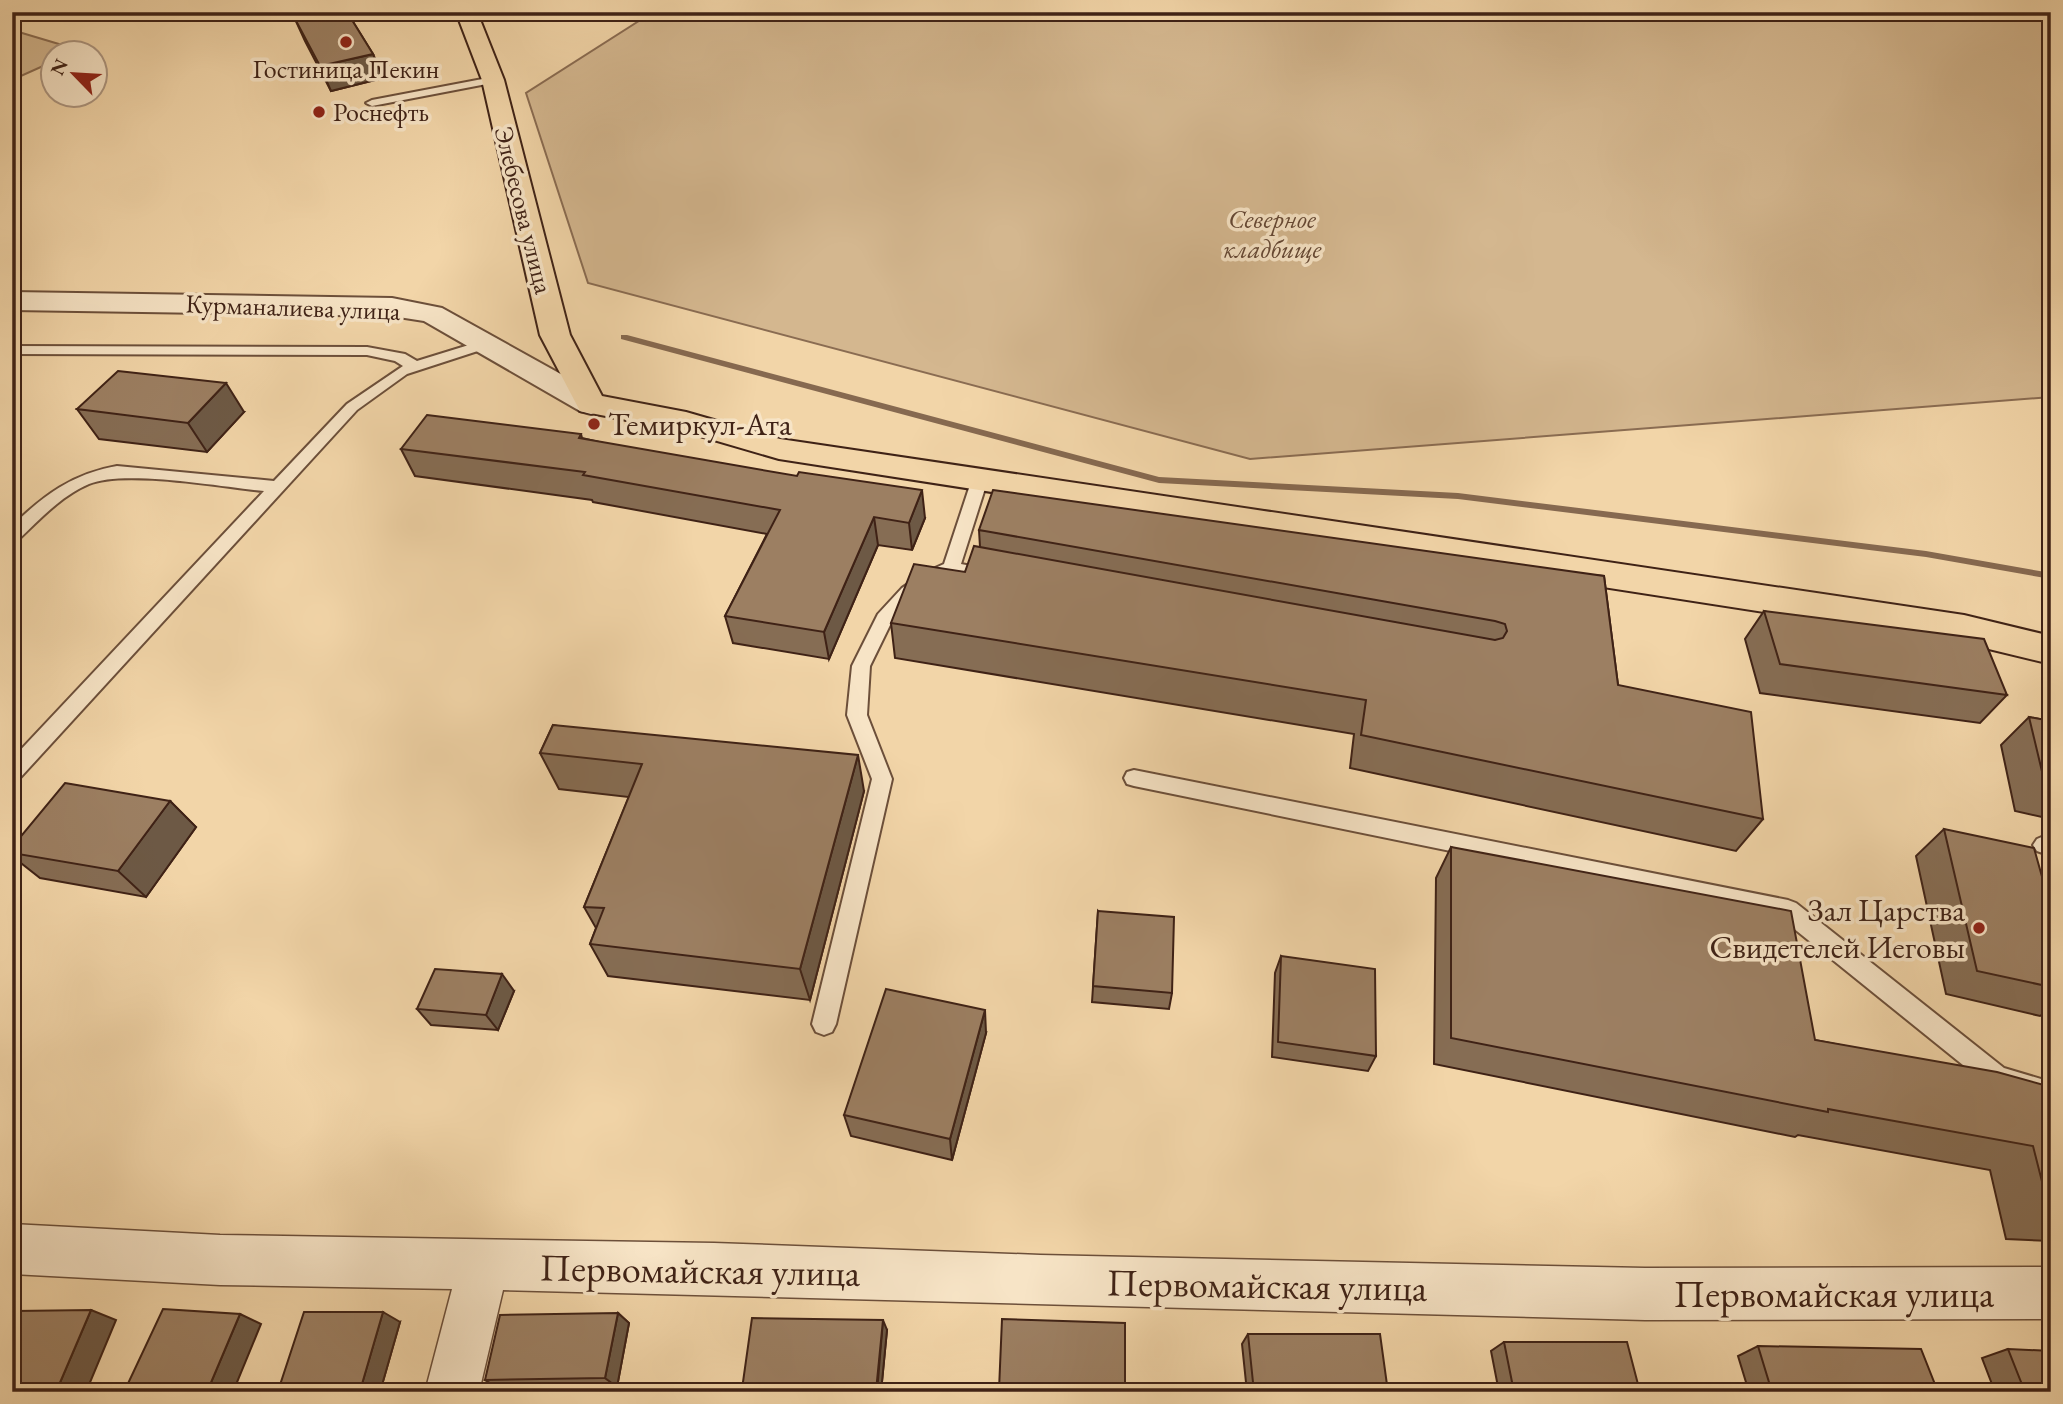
<svg xmlns="http://www.w3.org/2000/svg" width="2063" height="1404" font-family="'EB Garamond',serif">
  <style>
    .green { fill: #d4b78f; stroke: #8a6c52; stroke-width: 2 }
    .lines { fill: none; stroke-linecap: round; stroke-linejoin: round }
    .stream { fill: #866950; fill-rule: evenodd }
    .service-casing { stroke: #6c4f3a; stroke-width: 4 }
    .minor-casing { stroke: #6c4f3a; stroke-width: 3 }
    .tertiary-casing { stroke: #6c4f3a; stroke-width: 4 }
    .primary-casing { stroke: #3f2216; stroke-width: 4 }
    .service { fill: #f7e4c6; fill-rule: evenodd }
    .minor { fill: #f7e4c6; fill-rule: evenodd }
    .tertiary { fill: #f7e4c6; fill-rule: evenodd }
    .primary { fill: #f2d5a8; fill-rule: evenodd }
    .wall { fill: #866d54; stroke: #3f2216; stroke-width: 2 }
    .shaded-wall { fill: #6d5945; stroke: #3f2216; stroke-width: 2 }
    .building { fill: #9c7f62; stroke: #3f2216; stroke-width: 2 }
    .poi-dot { fill: #8f2418; stroke: #f7e4c6; stroke-width: 2.5 }
    .labels { text-anchor: middle; stroke-width: 7; stroke-linejoin: round; paint-order: stroke }
    .far-poi-label { font-size: 26px; fill: #3f2216; stroke: #f7e4c6 }
    .far-street-label { font-size: 26px; fill: #3f2216; stroke: #f7e4c6 }
    .far-park-label { font-size: 26px; font-style: italic; fill: #644734; stroke: #f7e4c6 }
    .poi-label { font-size: 32px; fill: #3f2216; stroke: #f7e4c6; text-anchor: start }
    .near-street-label { font-size: 38px; fill: #3f2216; stroke: #f7e4c6 }
  </style>
  <rect width="100%" height="100%" fill="#f2d5a8"/>
  <filter id="stains"><feTurbulence type="fractalNoise" baseFrequency=".00286" numOctaves="4"/><feColorMatrix values="0 0 0 0 .2 0 0 0 0 .09 0 0 0 0 .02 0 0 0 .5 -.17"/></filter>
  <radialGradient id="worn" r=".72"><stop offset=".6" stop-color="#630" stop-opacity="0"/><stop offset="1" stop-color="#630" stop-opacity=".3"/></radialGradient>
  <g class="green">
    <path d="M 653,12 L 2051,12 L 2051,397 L 1250,459 L 588,283 L 526,93 Z"/>
    <path d="M 12,30 L 79,50 L 52,52 L 52,62 L 12,80 Z"/>
  </g>
  <g class="lines">
    <path class="stream" d="M 621,335 L 627,335 L 1159,477 L 1458,493 L 1926,551 L 2051,573 L 2051,579 L 1926,557 L 1458,499 L 1159,483 L 621,339 Z"/>
    <defs>
      <g id="service">
        <path d="M 493,77 L 499,80 L 497,82 L 372,106 L 366,103 L 372,100 Z"/>
        <path d="M 485,340 L 490,341 L 492,344 L 490,347 L 407,374 L 357,410 L 19,779 L 12,781 L 12,759 L 264,491 C 223,487 123,469 89,484 C 61,496 40,519 18,540 L 12,542 L 12,526 C 44,495 72,474 117,466 L 274,481 L 347,404 L 403,366 L 395,361 L 367,355 L 12,354 L 12,346 L 367,347 L 405,354 L 417,361 Z"/>
        <path d="M 980,474 L 988,479 L 961,564 L 997,571 L 1000,575 L 997,579 L 991,581 L 952,574 L 936,581 L 914,598 L 891,623 L 870,666 L 867,715 L 892,779 L 836,1024 L 832,1032 L 824,1035 L 816,1032 L 812,1024 L 872,779 L 847,715 L 852,666 L 878,614 L 902,588 L 924,573 L 944,564 L 972,479 Z"/>
        <path d="M 1134,770 L 1788,900 L 1796,903 L 2004,1068 L 2051,1082 L 2051,1106 L 1989,1086 L 1782,919 L 1134,786 L 1127,784 L 1124,778 L 1127,772 Z"/>
        <path d="M 2044,836 L 2051,838 L 2051,856 L 2037,851 L 2033,845 L 2037,839 Z"/>
      </g>
      <path id="minor" d="M 12,1224 L 220,1235 L 714,1243 L 1040,1255 L 1645,1268 L 2051,1267 L 2051,1319 L 1645,1320 L 503,1290 L 479,1392 L 425,1392 L 452,1289 L 220,1285 L 12,1274 Z"/>
      <path id="tertiary" d="M 12,292 L 392,298 L 442,308 L 602,397 L 606,404 L 602,411 L 591,414 L 580,411 L 424,321 L 392,316 L 12,310 Z"/>
      <path id="primary" d="M 456,12 L 477,12 L 504,80 L 570,335 L 602,396 L 686,412 L 780,439 L 1964,615 L 2051,636 L 2051,664 L 1964,643 L 779,459 L 683,431 L 580,411 L 540,335 L 482,80 Z"/>
    </defs>
    <use href="#service" class="service-casing"/>
    <use href="#minor" class="minor-casing"/>
    <use href="#tertiary" class="tertiary-casing"/>
    <use href="#primary" class="primary-casing"/>
    <use href="#service" class="service"/>
    <use href="#minor" class="minor"/>
    <use href="#tertiary" class="tertiary"/>
    <use href="#primary" class="primary"/>
  </g>
  <g class="wall">
    <path d="M 301,12 L 347,12 L 373,54 L 383,78 L 331,91 L 305,41 L 294,17 L 303,15 Z"/>
    <path d="M 77,409 L 244,412 L 207,452 L 99,439 Z"/>
    <path d="M 581,434 L 582,438 L 925,518 L 912,550 L 878,545 L 829,659 L 733,643 L 725,616 L 767,534 L 593,502 L 592,500 L 415,476 L 401,449 Z"/>
    <path d="M 979,530 L 1604,576 L 1618,685 L 1763,819 L 1736,851 L 1350,768 L 1354,734 L 895,658 L 891,623 L 965,572 L 980,547 Z"/>
    <path d="M 1764,611 L 2007,695 L 1980,723 L 1760,693 L 1745,639 Z"/>
    <path d="M 2029,717 L 2051,721 L 2051,819 L 2015,811 L 2001,745 Z"/>
    <path d="M 553,725 L 864,791 L 810,1000 L 608,976 L 590,944 L 596,928 L 584,907 L 629,797 L 559,789 L 540,753 Z"/>
    <path d="M 170,801 L 196,827 L 146,897 L 40,878 L 12,856 L 12,847 Z"/>
    <path d="M 1944,829 L 2051,909 L 2051,1008 L 2040,1016 L 1946,994 L 1916,856 Z"/>
    <path d="M 1451,847 L 1815,1040 L 2051,1087 L 2051,1241 L 2006,1239 L 1990,1170 L 1798,1135 L 1795,1137 L 1434,1064 L 1436,878 Z"/>
    <path d="M 1098,911 L 1172,993 L 1169,1009 L 1092,1002 Z"/>
    <path d="M 1281,956 L 1376,1056 L 1368,1071 L 1272,1057 L 1275,973 Z"/>
    <path d="M 514,991 L 498,1030 L 431,1025 L 417,1009 Z"/>
    <path d="M 986,1033 L 952,1160 L 851,1136 L 844,1115 Z"/>
    <path d="M 618,1313 L 629,1323 L 617,1387 L 500,1389 L 485,1380 Z"/>
    <path d="M 400,1322 L 380,1392 L 296,1392 L 280,1385 Z"/>
    <path d="M 887,1330 L 881,1392 L 745,1392 L 742,1389 Z"/>
    <path d="M 1248,1334 L 1388,1392 L 1247,1392 L 1242,1344 Z"/>
    <path d="M 1504,1342 L 1640,1392 L 1499,1392 L 1491,1351 Z"/>
    <path d="M 1758,1346 L 1938,1392 L 1749,1392 L 1738,1356 Z"/>
    <path d="M 2008,1349 L 2051,1392 L 1995,1392 L 1982,1358 Z"/>
    <path d="M 999,1390 L 1125,1392 L 999,1392 Z"/>
  </g>
  <g class="shaded-wall">
    <path d="M 373,54 L 383,78 L 331,91 L 320,66 Z"/>
    <path d="M 226,383 L 244,412 L 207,452 L 188,423 Z"/>
    <path d="M 922,490 L 925,518 L 912,550 L 909,523 Z"/>
    <path d="M 874,517 L 878,545 L 829,659 L 824,632 Z"/>
    <path d="M 858,755 L 864,791 L 810,1000 L 800,969 Z"/>
    <path d="M 170,801 L 196,827 L 146,897 L 118,871 Z"/>
    <path d="M 502,974 L 514,991 L 498,1030 L 486,1015 Z"/>
    <path d="M 985,1010 L 986,1033 L 952,1160 L 950,1139 Z"/>
    <path d="M 91,1310 L 116,1320 L 86,1392 L 56,1392 Z"/>
    <path d="M 383,1312 L 400,1322 L 380,1392 L 379,1392 L 362,1384 Z"/>
    <path d="M 618,1313 L 629,1323 L 617,1387 L 605,1378 Z"/>
    <path d="M 240,1314 L 261,1324 L 233,1392 L 207,1392 Z"/>
    <path d="M 883,1320 L 887,1330 L 881,1392 L 877,1392 Z"/>
  </g>
  <g class="building">
    <path d="M 304,12 L 347,12 L 373,54 L 320,66 L 294,17 L 305,14 Z"/>
    <path d="M 118,371 L 226,383 L 188,423 L 77,409 Z"/>
    <path d="M 427,415 L 581,434 L 579,438 L 797,476 L 799,472 L 922,490 L 909,523 L 874,517 L 824,632 L 725,616 L 780,510 L 583,475 L 585,472 L 401,449 Z"/>
    <path d="M 993,490 L 1604,576 L 1618,685 L 1751,712 L 1763,819 L 1361,735 L 1366,700 L 891,623 L 914,564 L 965,572 L 974,546 L 1495,640 L 1503,638 L 1507,631 L 1505,624 L 1495,621 L 979,530 Z"/>
    <path d="M 1764,611 L 1984,639 L 2007,695 L 1780,664 Z"/>
    <path d="M 2029,717 L 2051,721 L 2051,785 L 2045,784 Z"/>
    <path d="M 553,725 L 858,755 L 800,969 L 590,944 L 604,908 L 584,907 L 642,764 L 540,753 Z"/>
    <path d="M 65,783 L 170,801 L 118,871 L 12,853 L 12,847 Z"/>
    <path d="M 1944,829 L 2034,848 L 2051,909 L 2051,987 L 1977,971 Z"/>
    <path d="M 1451,847 L 1791,911 L 1815,1040 L 1997,1072 L 2051,1087 L 2051,1217 L 2033,1146 L 1828,1109 L 1828,1112 L 1451,1038 Z"/>
    <path d="M 1098,911 L 1174,917 L 1172,993 L 1093,986 Z"/>
    <path d="M 1281,956 L 1375,969 L 1376,1056 L 1278,1042 Z"/>
    <path d="M 435,969 L 502,974 L 486,1015 L 417,1009 Z"/>
    <path d="M 886,989 L 985,1010 L 950,1139 L 844,1115 Z"/>
    <path d="M 163,1309 L 240,1314 L 207,1392 L 124,1392 Z"/>
    <path d="M 91,1310 L 56,1392 L 12,1392 L 12,1318 L 15,1311 Z"/>
    <path d="M 304,1312 L 383,1312 L 362,1384 L 280,1385 Z"/>
    <path d="M 618,1313 L 605,1378 L 485,1380 L 500,1315 Z"/>
    <path d="M 752,1318 L 883,1320 L 876,1391 L 742,1389 Z"/>
    <path d="M 1002,1319 L 1125,1323 L 1125,1392 L 1048,1392 L 999,1390 Z"/>
    <path d="M 1248,1334 L 1380,1334 L 1388,1392 L 1254,1392 Z"/>
    <path d="M 1504,1342 L 1627,1342 L 1640,1392 L 1514,1392 Z"/>
    <path d="M 1758,1346 L 1921,1349 L 1938,1392 L 1772,1392 Z"/>
    <path d="M 2008,1349 L 2051,1351 L 2051,1392 L 2025,1392 Z"/>
  </g>
  <g class="poi-dot">
    <circle cx="346" cy="42" r="7"/>
    <circle cx="319" cy="112" r="7"/>
    <circle cx="594" cy="424" r="7"/>
    <circle cx="1979" cy="928" r="7"/>
  </g>
  <g class="labels">
    <g class="far-poi-label">
      <text x="346" y="78">Гостиница Пекин</text>
      <text x="333" y="121" text-anchor="start">Роснефть</text>
    </g>
    <g class="far-street-label">
      <text transform="translate(524 210) rotate(76)" y="9">Элебесова улица</text>
      <text transform="translate(293 307) rotate(2)" y="9">Курманалиева улица</text>
    </g>
    <g class="far-park-label">
      <text x="1272" y="228">Северное<tspan x="1272" dy="30">кладбище</tspan></text>
    </g>
    <g class="poi-label">
      <text x="608" y="435">Темиркул-Ата</text>
      <text x="1965" y="921" text-anchor="end">Зал Царства<tspan x="1965" dy="37">Свидетелей Иеговы</tspan></text>
    </g>
    <g class="near-street-label">
      <text transform="translate(700 1270) rotate(1)" y="13">Первомайская улица</text>
      <text transform="translate(1267 1285) rotate(1)" y="13">Первомайская улица</text>
      <text x="1834" y="1307">Первомайская улица</text>
    </g>
  </g>
  <rect width="2063" height="1404" fill="none" stroke="#f2d5a8" stroke-width="42"/>
  <rect x="14" y="14" width="2035" height="1376" fill="none" stroke="#3f2216" stroke-width="3.5"/>
  <rect x="21" y="21" width="2021" height="1362" fill="none" stroke="#3f2216" stroke-width="2"/>
  <g transform="translate(74 74) rotate(295)"><circle r="33" fill="#f7e4c6" stroke="#ad9680" stroke-width="2"/>
  <path d="M0-5L12 26L0 18L-12 26Z" fill="#8f2418"/>
  <text y="-10" font-size="19" font-weight="bold" text-anchor="middle" fill="#3f2216">N</text>
  </g>
  <rect width="100%" height="100%" filter="url(#stains)"/>
  <rect width="100%" height="100%" fill="url(#worn)"/>
</svg>
